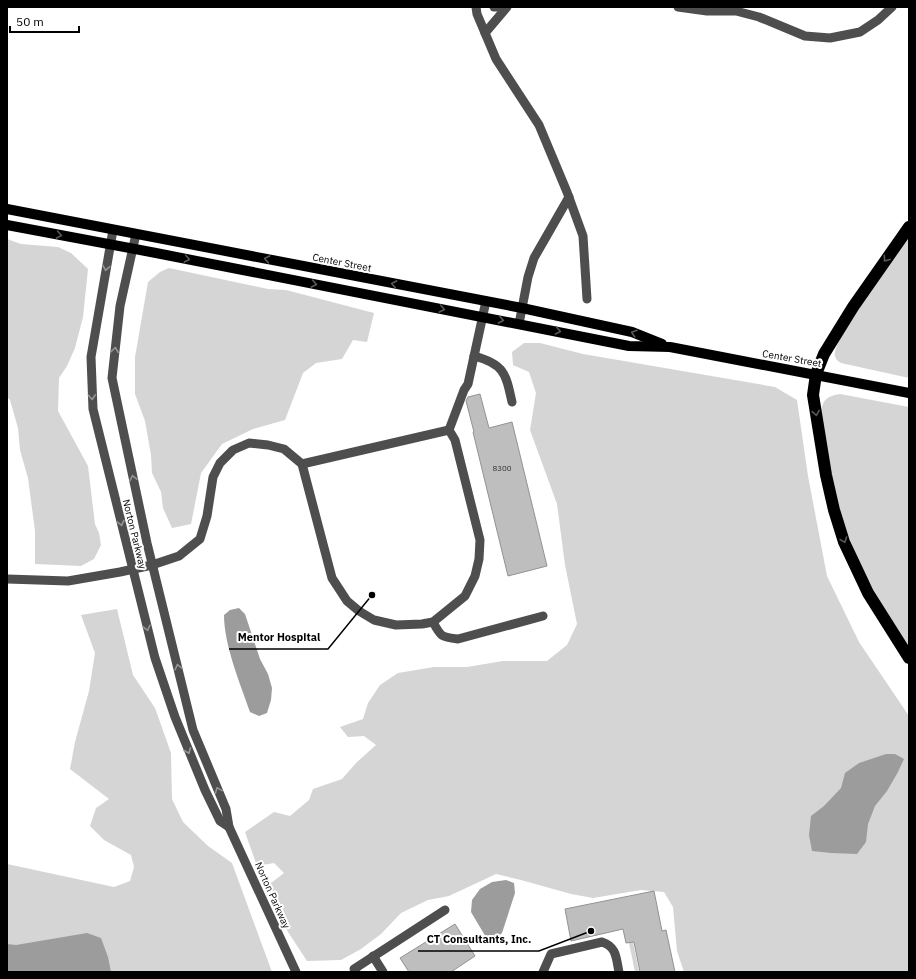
<svg xmlns="http://www.w3.org/2000/svg" width="916" height="979" font-family="'IBM Plex Sans',sans-serif">
  <style>
    .green { fill: #d5d5d5 }
    .water { fill: #9c9c9c }
    .building { fill: #bebebe; stroke: #929292 }
    .lines { fill: none; stroke-linecap: round; stroke-linejoin: round }
    .minor { stroke: #4e4e4e; stroke-width: 9 }
    .major { stroke: #000; stroke-width: 10 }
    .highway { stroke: #000; stroke-width: 12 }
    .oneway { stroke: #595959 }
    .oneway2 { stroke: #959595 }
    .labels { text-anchor: middle; stroke-width: 4; stroke-linejoin: round; paint-order: stroke }
    .number-label { font-size: 8px; fill: #303030 }
    .street-label { font-size: 10px; fill: #000; stroke: #fff }
    .leader { fill: none; stroke: #000; stroke-width: 1.5 }
    .callout-dot { fill: #000; stroke: #fff; stroke-width: 1.5 }
    .callout-label { font-size: 11px; text-anchor: middle; font-weight: bold; fill: #000; stroke: #fff; stroke-width: 4; stroke-linejoin: round; paint-order: stroke }
  </style>
  <rect width="100%" height="100%" fill="#fff"/>
  <g class="green">
    <path d="M 909,237 L 909,378 L 841,363 C 838,361 836,360 835,356 C 832,339 896,255 909,237 Z"/>
    <path d="M 7,239 L 21,244 L 58,247 L 71,253 L 88,269 L 83,317 L 75,348 L 67,366 L 59,378 L 58,411 L 88,466 L 95,524 L 99,533 L 101,545 L 94,559 L 81,566 L 35,564 L 35,531 L 28,478 L 20,450 L 18,428 L 10,400 L 7,397 Z"/>
    <path d="M 169,268 L 268,289 L 286,290 L 374,313 L 367,342 L 353,340 L 342,359 L 316,363 L 303,373 L 285,420 L 253,429 L 222,444 L 201,473 L 191,524 L 172,528 L 163,508 L 161,492 L 152,473 L 151,455 L 145,421 L 135,394 L 135,357 L 148,282 L 160,272 Z"/>
    <path d="M 524,343 L 540,343 L 583,354 L 775,387 L 797,400 L 808,476 L 827,576 L 859,642 L 909,716 L 909,972 L 684,972 L 677,951 L 673,907 L 664,892 L 641,890 L 593,898 L 571,894 L 521,880 L 496,874 L 449,896 L 428,900 L 401,913 L 381,934 L 361,949 L 341,960 L 307,961 L 288,932 L 270,895 L 271,883 L 284,873 L 274,863 L 257,866 L 245,832 L 274,812 L 290,816 L 309,800 L 313,789 L 342,779 L 357,762 L 376,745 L 364,736 L 348,737 L 340,727 L 363,719 L 368,703 L 380,685 L 398,673 L 434,667 L 467,667 L 503,661 L 547,661 L 567,645 L 577,624 L 565,565 L 557,504 L 530,430 L 536,393 L 529,372 L 513,365 L 512,352 Z"/>
    <path d="M 840,394 L 909,407 L 909,648 L 866,578 L 843,523 L 829,463 L 821,413 C 822,400 827,396 840,394 Z"/>
    <path d="M 117,609 L 133,675 L 155,708 L 171,753 L 172,799 L 183,822 L 208,846 L 232,863 L 272,972 L 7,972 L 7,864 L 114,887 L 130,881 L 134,867 L 131,855 L 104,840 L 90,826 L 96,808 L 109,799 L 70,769 L 75,742 L 89,691 L 95,653 L 81,615 Z"/>
    <path d="M 633,942 L 639,972 L 635,972 L 629,943 Z"/>
  </g>
  <g class="water">
    <path d="M 239,608 L 245,614 L 260,659 L 268,674 L 272,688 L 271,700 L 267,713 L 259,716 L 250,712 C 240,683 224,645 224,615 L 230,610 Z"/>
    <path d="M 886,754 L 895,754 L 904,759 L 898,772 L 887,791 L 875,806 L 868,824 L 866,842 L 857,854 L 831,853 L 812,851 L 809,835 L 811,816 L 824,806 L 841,788 L 845,773 L 859,763 Z"/>
    <path d="M 506,880 L 514,883 L 515,893 L 502,933 L 495,939 L 487,939 L 471,912 L 472,900 L 480,889 L 492,882 Z"/>
    <path d="M 87,933 L 101,938 L 108,957 L 111,972 L 7,972 L 7,944 L 16,945 Z"/>
  </g>
  <g class="building">
    <path d="M 480,394 L 489,428 L 512,422 L 547,566 L 508,576 L 473,432 L 474,432 L 466,401 L 468,397 Z"/>
    <path d="M 654,891 L 662,931 L 666,930 L 675,972 L 640,972 L 634,942 L 626,943 L 623,929 L 571,941 L 565,909 Z"/>
    <path d="M 455,924 L 475,956 L 451,972 L 409,972 L 400,958 Z"/>
  </g>
  <g class="lines">
    <g class="minor">
      <path d="M 476,7 L 477,14 L 496,59 L 539,125 L 567,192 L 583,236 L 587,299"/>
      <path d="M 494,7 L 506,7"/>
      <path d="M 678,7 L 707,11 L 736,11 L 759,17 L 805,36 L 830,38 L 860,32 L 878,20 L 892,7"/>
      <path d="M 485,33 L 507,7"/>
      <path d="M 113,230 L 91,357 L 93,409 L 155,658 L 175,717 L 205,790 L 220,821 L 229,827"/>
      <path d="M 136,234 L 120,306 L 112,378 L 147,543 L 193,730 L 226,809 L 229,827 L 296,972"/>
      <path d="M 519,324 L 528,277 L 534,258 L 569,197"/>
      <path d="M 474,356 C 505,364 506,375 512,402"/>
      <path d="M 449,430 L 464,390 L 468,384 L 486,301"/>
      <path d="M 7,579 L 68,581 L 120,572 L 152,565 L 179,556 L 200,539 L 207,516 L 213,477 L 220,463 L 233,450 L 249,443 L 268,445 L 284,449 L 302,464 L 449,430 L 455,440 L 480,540 L 479,559 L 475,576 L 465,596 L 433,622 L 422,624 L 396,625 L 374,620 L 359,611 L 347,601 L 332,578 L 302,464"/>
      <path d="M 433,622 C 441,637 441,637 458,639 L 543,616"/>
      <path d="M 373,956 L 383,972"/>
      <path d="M 356,972 L 354,969 L 445,910"/>
      <path d="M 543,972 L 551,954 L 602,942 C 617,947 616,958 619,972"/>
    </g>
    <g class="major">
      <path d="M 7,209 L 522,308 L 632,332 L 662,344"/>
      <path d="M 7,225 L 156,253 L 629,346 L 670,347 L 909,393"/>
    </g>
    <path class="highway" d="M 909,227 L 853,307 L 824,354 L 816,374 L 813,395 L 826,475 L 834,510 L 844,542 L 868,593 L 909,658"/>
  </g>
  <defs><path id="oneway-chevron" d="M-2-3.5L2.5 0L-2 3.5" fill="none" stroke-width="1.6" stroke-linecap="round" stroke-linejoin="round"/></defs>
  <g class="oneway">
    <use href="#oneway-chevron" transform="translate(59 235) rotate(10)"/>
    <use href="#oneway-chevron" transform="translate(187 259) rotate(11)"/>
    <use href="#oneway-chevron" transform="translate(267 259) rotate(-169)"/>
    <use href="#oneway-chevron" transform="translate(886 259) rotate(126)"/>
    <use href="#oneway-chevron" transform="translate(314 284) rotate(11)"/>
    <use href="#oneway-chevron" transform="translate(394 284) rotate(-169)"/>
    <use href="#oneway-chevron" transform="translate(442 309) rotate(11)"/>
    <use href="#oneway-chevron" transform="translate(501 320) rotate(11)"/>
    <use href="#oneway-chevron" transform="translate(558 331) rotate(12)"/>
    <use href="#oneway-chevron" transform="translate(634 333) rotate(-162)"/>
    <use href="#oneway-chevron" transform="translate(816 413) rotate(81)"/>
    <use href="#oneway-chevron" transform="translate(844 540) rotate(70)"/>
  </g>
  <g class="oneway2">
    <use href="#oneway-chevron" transform="translate(106 268) rotate(101)"/>
    <use href="#oneway-chevron" transform="translate(115 350) rotate(-83)"/>
    <use href="#oneway-chevron" transform="translate(92 397) rotate(87)"/>
    <use href="#oneway-chevron" transform="translate(133 478) rotate(-102)"/>
    <use href="#oneway-chevron" transform="translate(121 523) rotate(76)"/>
    <use href="#oneway-chevron" transform="translate(147 628) rotate(76)"/>
    <use href="#oneway-chevron" transform="translate(178 667) rotate(-104)"/>
    <use href="#oneway-chevron" transform="translate(188 751) rotate(67)"/>
    <use href="#oneway-chevron" transform="translate(218 790) rotate(-111)"/>
  </g>
  <g class="labels">
    <g class="number-label">
      <text x="502" y="471">8300</text>
    </g>
    <g class="street-label">
      <text transform="translate(342 262) rotate(11)" y="4">Center Street</text>
      <text transform="translate(792 358) rotate(10)" y="4">Center Street</text>
      <text transform="translate(135 534) rotate(76)" y="4">Norton Parkway</text>
      <text transform="translate(273 895) rotate(66)" y="4">Norton Parkway</text>
    </g>
  </g>
  <path class="leader" d="M372 595L328 649H229M591 931L539 951H418"/>
  <g class="callout-dot">
    <circle cx="372" cy="595" r="4"/>
    <circle cx="591" cy="931" r="4"/>
  </g>
  <g class="callout-label">
    <text x="279" y="641">Mentor Hospital</text>
    <text x="479" y="943">CT Consultants, Inc.</text>
  </g>
  <rect width="916" height="979" fill="none" stroke="#000000" stroke-width="16"/>
  <path d="M10 26v6h69v-6" fill="none" stroke="#000000" stroke-width="2"/>
  <text x="16" y="26" font-size="12" fill="#000000" stroke="#ffffff" stroke-width="3" paint-order="stroke">50 m</text>
</svg>
